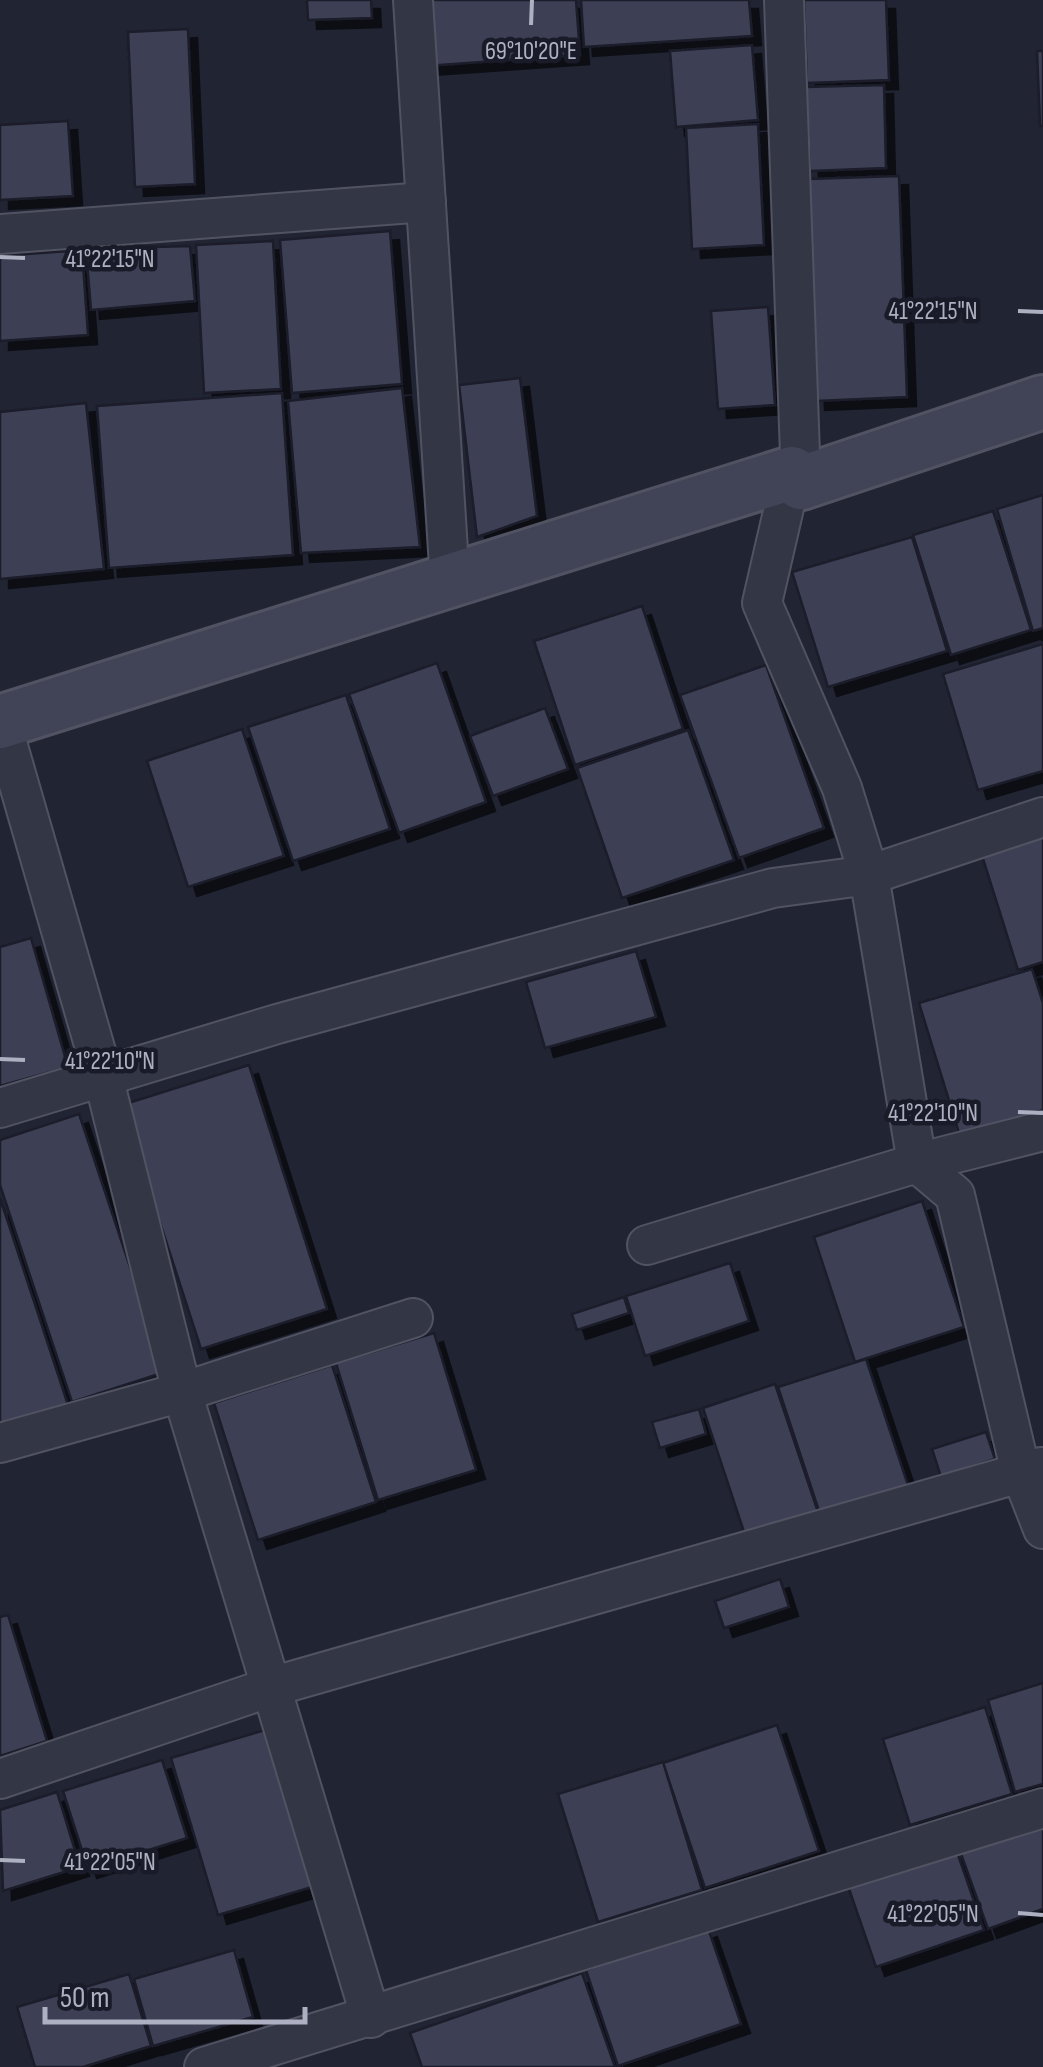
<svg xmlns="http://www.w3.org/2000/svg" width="1043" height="2067" font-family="'Sofia Sans Condensed',sans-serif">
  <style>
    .building { fill: #3c4154; stroke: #1b1d2a; stroke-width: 2.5; filter: url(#shadow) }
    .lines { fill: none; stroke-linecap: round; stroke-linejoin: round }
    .street-casing { stroke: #515362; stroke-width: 42 }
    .secondary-casing { stroke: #515362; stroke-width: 58 }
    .street { stroke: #333644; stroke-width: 38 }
    .secondary { stroke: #414457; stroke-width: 52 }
    .ticks { fill: none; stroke: #adb0c1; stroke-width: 4 }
    .ticks-label { font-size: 25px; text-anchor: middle; fill: #adb0c1; stroke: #191c28; stroke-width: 9; stroke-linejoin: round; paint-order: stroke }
  </style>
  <defs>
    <filter id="shadow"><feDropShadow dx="9" dy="9" stdDeviation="0" flood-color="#0009"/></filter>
  </defs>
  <rect width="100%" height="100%" fill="#202433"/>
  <g class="building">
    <path d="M 307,0 L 371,0 L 372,18 L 308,20 Z"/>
    <path d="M 420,0 L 576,0 L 580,55 L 425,66 Z"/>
    <path d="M 581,0 L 749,0 L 752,36 L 584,47 Z"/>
    <path d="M 804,0 L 886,0 L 889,80 L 807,83 Z"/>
    <path d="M 188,29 L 195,184 L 135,187 L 128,32 Z"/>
    <path d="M 752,45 L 758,120 L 676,127 L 670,51 Z"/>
    <path d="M 1037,51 L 1043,51 L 1043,126 L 1040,126 Z"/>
    <path d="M 884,85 L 886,168 L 810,171 L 806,87 Z"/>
    <path d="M 68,121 L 73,196 L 0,200 L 0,125 Z"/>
    <path d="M 758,124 L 764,245 L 692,249 L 686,128 Z"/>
    <path d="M 899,176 L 907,397 L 816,401 L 808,179 Z"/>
    <path d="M 390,231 L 402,384 L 292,393 L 280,240 Z"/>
    <path d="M 273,241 L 281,389 L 204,393 L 196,245 Z"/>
    <path d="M 190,246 L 195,301 L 91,310 L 86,249 Z"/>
    <path d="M 82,250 L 88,335 L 0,341 L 0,256 Z"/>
    <path d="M 768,307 L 775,405 L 718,409 L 711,311 Z"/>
    <path d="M 520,378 L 537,516 L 477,537 L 459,385 Z"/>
    <path d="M 402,388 L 420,547 L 301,553 L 288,401 Z"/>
    <path d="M 282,393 L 293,555 L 109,568 L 97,406 Z"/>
    <path d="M 86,403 L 104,569 L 0,579 L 0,412 Z"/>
    <path d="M 1043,495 L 1043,628 L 1033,631 L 997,509 Z"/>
    <path d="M 993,511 L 1031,630 L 951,655 L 913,535 Z"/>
    <path d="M 912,537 L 947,651 L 828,687 L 792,572 Z"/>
    <path d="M 642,606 L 683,729 L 575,765 L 534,641 Z"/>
    <path d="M 1043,644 L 1043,771 L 978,790 L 943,674 Z"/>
    <path d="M 437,663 L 486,802 L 399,833 L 349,694 Z"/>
    <path d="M 766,665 L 824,828 L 739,858 L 680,695 Z"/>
    <path d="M 346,695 L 390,829 L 293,861 L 248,727 Z"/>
    <path d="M 545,708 L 568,769 L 493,796 L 470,736 Z"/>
    <path d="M 242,729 L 284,856 L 188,887 L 147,761 Z"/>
    <path d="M 688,730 L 734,860 L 622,898 L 577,768 Z"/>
    <path d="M 1043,830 L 1043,962 L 1018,970 L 980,849 Z"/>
    <path d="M 31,938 L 68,1067 L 0,1086 L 0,947 Z"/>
    <path d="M 636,951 L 656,1017 L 545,1048 L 526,982 Z"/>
    <path d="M 1032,969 L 1043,1003 L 1043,1110 L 960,1136 L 919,1003 Z"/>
    <path d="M 249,1065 L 327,1309 L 201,1349 L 122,1105 Z"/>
    <path d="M 79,1114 L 165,1372 L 72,1402 L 0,1185 L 0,1140 Z"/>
    <path d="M 0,1198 L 68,1405 L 0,1427 Z"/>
    <path d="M 922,1201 L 964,1327 L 855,1362 L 814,1237 Z"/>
    <path d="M 730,1263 L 749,1321 L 645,1356 L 626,1296 Z"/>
    <path d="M 624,1297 L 629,1313 L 577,1330 L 572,1314 Z"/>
    <path d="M 434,1333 L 476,1470 L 378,1500 L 336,1363 Z"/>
    <path d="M 866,1359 L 908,1485 L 820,1514 L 778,1387 Z"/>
    <path d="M 332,1365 L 376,1502 L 258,1540 L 214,1403 Z"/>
    <path d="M 775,1384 L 819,1515 L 745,1535 L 703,1408 Z"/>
    <path d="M 699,1409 L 706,1434 L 660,1448 L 652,1422 Z"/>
    <path d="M 986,1432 L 995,1459 L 941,1477 L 932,1449 Z"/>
    <path d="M 780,1579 L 789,1607 L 724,1628 L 715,1601 Z"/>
    <path d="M 8,1615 L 47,1741 L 0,1756 L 0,1617 Z"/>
    <path d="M 1043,1683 L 1043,1784 L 1015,1792 L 988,1700 Z"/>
    <path d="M 985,1707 L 1012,1794 L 910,1825 L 883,1739 Z"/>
    <path d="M 777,1725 L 819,1851 L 705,1888 L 663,1763 Z"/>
    <path d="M 265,1730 L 312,1887 L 218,1915 L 171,1758 Z"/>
    <path d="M 162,1760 L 187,1838 L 88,1869 L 63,1791 Z"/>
    <path d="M 663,1762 L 702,1890 L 598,1922 L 558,1794 Z"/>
    <path d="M 57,1792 L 80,1867 L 3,1891 L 0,1810 Z"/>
    <path d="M 1043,1822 L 1043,1909 L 988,1929 L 960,1851 Z"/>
    <path d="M 956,1849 L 984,1930 L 876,1967 L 848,1886 Z"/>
    <path d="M 708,1928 L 741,2024 L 618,2066 L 586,1970 Z"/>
    <path d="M 234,1950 L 253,2017 L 153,2046 L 134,1979 Z"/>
    <path d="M 582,1973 L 615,2067 L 422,2067 L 410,2033 Z"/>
    <path d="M 129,1974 L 151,2046 L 83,2067 L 35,2067 L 17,2007 Z"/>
  </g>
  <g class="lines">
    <defs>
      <g id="street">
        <path d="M 413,0 L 450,582"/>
        <path d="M 784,0 L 801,483"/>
        <path d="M 0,234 L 426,202"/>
        <path d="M 792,473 L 762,603 L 842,788 L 869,875 L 917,1163 L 955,1195 L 1021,1473 L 1043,1529"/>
        <path d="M 1,722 L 103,1076 L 182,1392 L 371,2018"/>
        <path d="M 0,1108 L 277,1024 L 773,888 L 869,875 L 1043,817"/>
        <path d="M 647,1245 L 917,1163 L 1043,1131"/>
        <path d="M 0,1443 L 182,1392 L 413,1318"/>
        <path d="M 0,1779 L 271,1687 L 1041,1467"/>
        <path d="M 204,2067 L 1043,1808"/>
      </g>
      <path id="secondary" d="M 0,722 L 792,473 L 801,483 L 1043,402"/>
    </defs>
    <use href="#street" class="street-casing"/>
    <use href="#secondary" class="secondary-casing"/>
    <use href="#street" class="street"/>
    <use href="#secondary" class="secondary"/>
  </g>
  <path class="ticks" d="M 531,25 L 532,0M 0,257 L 25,258M 1018,311 L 1043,312M 0,1059 L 25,1060M 1018,1112 L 1043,1113M 0,1860 L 25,1861M 1018,1913 L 1043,1915"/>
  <g class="ticks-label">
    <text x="531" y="59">69°10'20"E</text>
    <text x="110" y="267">41°22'15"N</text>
    <text x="933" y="319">41°22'15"N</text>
    <text x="110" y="1069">41°22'10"N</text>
    <text x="933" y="1121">41°22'10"N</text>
    <text x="110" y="1870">41°22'05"N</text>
    <text x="933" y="1922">41°22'05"N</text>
  </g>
  <path d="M45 2007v15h260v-15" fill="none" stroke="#adb0c1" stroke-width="5"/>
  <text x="60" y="2007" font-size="30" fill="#adb0c1" stroke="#191c28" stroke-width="8" paint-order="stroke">50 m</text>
</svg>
